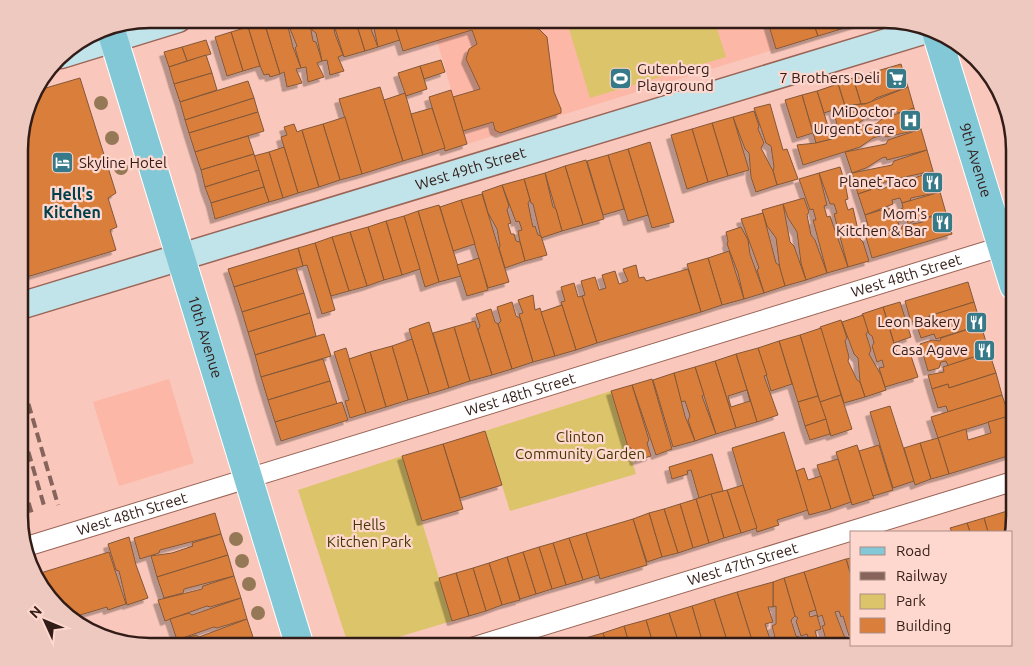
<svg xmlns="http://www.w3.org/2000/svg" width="1033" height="666" font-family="Ubuntu,sans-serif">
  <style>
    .built { fill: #fcb7a6 }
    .green { fill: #dcc46b }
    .building { fill: #d97f3b; stroke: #835738; fill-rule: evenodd; filter: url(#shadow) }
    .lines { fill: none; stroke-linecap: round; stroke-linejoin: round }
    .minor-casing { stroke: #9a6456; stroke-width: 21 }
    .secondary-casing { stroke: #9a6456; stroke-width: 29 }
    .primary-casing { stroke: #fff; stroke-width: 30 }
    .minor { stroke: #fff; stroke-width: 19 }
    .secondary { stroke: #c1e3ea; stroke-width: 26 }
    .primary { stroke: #83c8d6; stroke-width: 28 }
    .rail { stroke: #86645c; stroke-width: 4; stroke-dasharray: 10 5; stroke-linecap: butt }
    .tree { fill: #957856 }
    .labels { text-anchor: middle; stroke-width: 4.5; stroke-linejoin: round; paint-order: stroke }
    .poi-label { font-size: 15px; fill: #321c17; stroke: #fed8ce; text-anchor: end }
    .street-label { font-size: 15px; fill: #321c17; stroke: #fed8ce }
    .park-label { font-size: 15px; fill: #443804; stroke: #fed8ce }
    .neighbourhood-label { font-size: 16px; font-weight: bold; fill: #01404c; stroke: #fed8ce }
    .rim { fill: none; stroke: #321c17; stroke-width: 2.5 }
  </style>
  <defs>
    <filter id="shadow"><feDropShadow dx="-4.5" dy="4.5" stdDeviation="0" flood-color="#0004"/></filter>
  </defs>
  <rect width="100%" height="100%" fill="#f9c7bb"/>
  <g class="built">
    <path d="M 393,19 L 767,19 L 776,49 L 467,144 L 437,41 L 403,51 Z"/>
    <path d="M 169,379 L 194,463 L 119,486 L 93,402 Z"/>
  </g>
  <g class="green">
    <path d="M 566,19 L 714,19 L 726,57 L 590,98 Z"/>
    <path d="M 611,391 L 636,474 L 510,511 L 485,431 Z"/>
    <path d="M 402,456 L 452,621 L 365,647 L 349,647 L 298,490 Z"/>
  </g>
  <g class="building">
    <path d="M 274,19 L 286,19 L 293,47 L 301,68 L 296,69 L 302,83 L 287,87 L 284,72 L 280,74 L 264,22 Z"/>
    <path d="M 286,19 L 309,19 L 313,41 L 316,42 L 322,61 L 317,63 L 324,77 L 308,82 L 306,67 L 301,68 L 295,48 L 297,46 Z"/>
    <path d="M 309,19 L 332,19 L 335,34 L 343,55 L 338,57 L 344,71 L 330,75 L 327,60 L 322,61 L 316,33 L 312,30 Z"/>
    <path d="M 332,19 L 355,19 L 365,51 L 344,57 Z"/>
    <path d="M 355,19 L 367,19 L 378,47 L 365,51 Z"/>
    <path d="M 372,19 L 393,19 L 400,40 L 378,47 Z"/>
    <path d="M 393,19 L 526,19 L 529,28 L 539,29 L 547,37 L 554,92 L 561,109 L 561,113 L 500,133 L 495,130 L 493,122 L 463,131 L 453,97 L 480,89 L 466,59 L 469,49 L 477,44 L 472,30 L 403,51 Z"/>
    <path d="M 767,19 L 788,19 L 792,25 L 791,19 L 812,19 L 818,36 L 776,49 Z"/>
    <path d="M 812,19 L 835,19 L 838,30 L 818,36 Z"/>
    <path d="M 835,19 L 874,19 L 838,30 Z"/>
    <path d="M 264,22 L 280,74 L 270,77 L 269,74 L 264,75 L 260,66 L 248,27 Z"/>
    <path d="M 248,27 L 260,66 L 243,71 L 231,32 Z"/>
    <path d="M 231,32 L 243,71 L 227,76 L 215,37 Z"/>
    <path d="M 206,40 L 211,54 L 187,61 L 182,47 Z"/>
    <path d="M 182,47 L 187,61 L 169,67 L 164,52 Z"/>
    <path d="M 206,55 L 212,73 L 174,84 L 169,67 Z"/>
    <path d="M 441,60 L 445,72 L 424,79 L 420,66 Z"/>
    <path d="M 901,64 L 908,87 L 876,98 L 870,103 L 861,104 L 853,78 Z"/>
    <path d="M 420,66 L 427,89 L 406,96 L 398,73 Z"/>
    <path d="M 212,73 L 217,90 L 180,102 L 174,84 Z"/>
    <path d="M 80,78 L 116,193 L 108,198 L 117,227 L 110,230 L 116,250 L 20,279 L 20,133 L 32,92 Z"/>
    <path d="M 853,78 L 861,104 L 845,106 L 838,83 Z"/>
    <path d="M 248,81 L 254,98 L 185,120 L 180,102 Z"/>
    <path d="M 838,84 L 845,106 L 824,113 L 817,91 Z"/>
    <path d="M 380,87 L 403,161 L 362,174 L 339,99 Z"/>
    <path d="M 908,87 L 914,108 L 899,113 L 895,111 L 881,116 L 869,116 L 854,126 L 839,131 L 833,110 L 848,105 L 865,104 Z"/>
    <path d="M 451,90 L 467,144 L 445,151 L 429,97 Z"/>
    <path d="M 817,91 L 832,139 L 816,143 L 802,95 Z"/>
    <path d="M 405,93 L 423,155 L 403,161 L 384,100 Z"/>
    <path d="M 802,95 L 813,133 L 797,138 L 785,100 Z"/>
    <path d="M 254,98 L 258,112 L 189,133 L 185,120 Z"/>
    <path d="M 770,104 L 783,150 L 787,149 L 798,179 L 777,185 L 773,171 L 774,167 L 771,146 L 766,143 L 754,108 Z"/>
    <path d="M 432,108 L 445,148 L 423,155 L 411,114 Z"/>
    <path d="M 914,108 L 921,129 L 887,137 L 883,135 L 873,138 L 860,147 L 803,165 L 797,145 L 816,143 L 832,139 L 830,133 L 854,126 L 876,124 L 882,119 Z"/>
    <path d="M 754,111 L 759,126 L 758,129 L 764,143 L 761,148 L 773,171 L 777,185 L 756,192 L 751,177 L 749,153 L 745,149 L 733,117 Z"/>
    <path d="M 258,112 L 264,131 L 195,152 L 189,133 Z"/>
    <path d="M 345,117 L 362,174 L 340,180 L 323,124 Z"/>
    <path d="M 733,117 L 749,170 L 728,176 L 712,123 Z"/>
    <path d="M 712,123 L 728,176 L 708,182 L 692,129 Z"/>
    <path d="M 294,124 L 297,132 L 302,130 L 319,187 L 298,193 L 281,137 L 287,135 L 284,127 Z"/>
    <path d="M 323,124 L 340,180 L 319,187 L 302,130 Z"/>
    <path d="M 692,129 L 708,182 L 687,189 L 671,135 Z"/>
    <path d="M 921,129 L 927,150 L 887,160 L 886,157 L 882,158 L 866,168 L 852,173 L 845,152 L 886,144 L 888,140 Z"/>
    <path d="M 248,136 L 254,154 L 201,170 L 195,152 Z"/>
    <path d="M 650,142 L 674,222 L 652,228 L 628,149 Z"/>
    <path d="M 284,147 L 298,193 L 283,198 L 269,152 Z"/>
    <path d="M 628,149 L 648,215 L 628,221 L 608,155 Z"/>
    <path d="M 927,150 L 933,171 L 900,178 L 893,178 L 873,189 L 858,194 L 852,173 L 892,165 L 894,161 Z"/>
    <path d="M 269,152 L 283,198 L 269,202 L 254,156 Z"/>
    <path d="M 254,154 L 259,170 L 205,187 L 201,170 Z"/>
    <path d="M 608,155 L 624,209 L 603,215 L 587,161 Z"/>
    <path d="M 586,160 L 604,219 L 583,225 L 565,166 Z"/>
    <path d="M 565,166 L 583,225 L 562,231 L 545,173 Z"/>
    <path d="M 840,167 L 845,183 L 848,199 L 845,200 L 848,210 L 853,208 L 860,239 L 863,242 L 869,261 L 848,267 L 834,214 L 837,213 L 834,204 L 830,204 L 819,173 Z"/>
    <path d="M 259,170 L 264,187 L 211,203 L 205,187 Z"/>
    <path d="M 933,171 L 940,192 L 911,198 L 910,201 L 902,203 L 900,198 L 892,200 L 893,204 L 865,215 L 858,194 L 876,188 L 880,190 L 903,180 L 907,181 Z"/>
    <path d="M 545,173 L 553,207 L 556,209 L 562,231 L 541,238 L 533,204 L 531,203 L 524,179 Z"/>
    <path d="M 819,173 L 827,205 L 824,206 L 827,217 L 830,216 L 848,267 L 827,273 L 813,220 L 816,220 L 813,209 L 810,210 L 799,179 Z"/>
    <path d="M 524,179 L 530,200 L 528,203 L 531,218 L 533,227 L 535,226 L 538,235 L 541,236 L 547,255 L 525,261 L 520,242 L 518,231 L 522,230 L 519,221 L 516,222 L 502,185 Z"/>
    <path d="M 502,185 L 509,206 L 507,210 L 511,223 L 508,224 L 511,234 L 514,234 L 516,241 L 520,242 L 525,261 L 505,268 L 499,248 L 500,246 L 497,229 L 488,213 L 482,192 Z"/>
    <path d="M 264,187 L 269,202 L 215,219 L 211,203 Z"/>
    <path d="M 940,192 L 946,213 L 918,219 L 908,224 L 907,219 L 898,222 L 899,225 L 888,231 L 871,236 L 865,215 L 881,210 L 894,208 L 895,211 L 903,208 L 902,203 Z"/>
    <path d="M 482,194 L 509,282 L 488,288 L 461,200 Z"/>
    <path d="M 804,198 L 809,212 L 807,215 L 811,235 L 815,240 L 827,273 L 806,280 L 801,263 L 797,232 L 788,218 L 783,204 Z"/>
    <path d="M 461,200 L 475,244 L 453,251 L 440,207 Z"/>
    <path d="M 783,204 L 790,242 L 794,246 L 806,280 L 785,286 L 780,270 L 776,238 L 767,226 L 762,210 Z"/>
    <path d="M 439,205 L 461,276 L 439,282 L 418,211 Z"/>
    <path d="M 418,211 L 439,282 L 425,287 L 404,216 Z"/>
    <path d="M 763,213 L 776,263 L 779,265 L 785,286 L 764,293 L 757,270 L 759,268 L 741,219 Z"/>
    <path d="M 946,213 L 952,234 L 872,258 L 866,237 L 883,232 L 886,234 L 901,230 L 902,226 L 923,222 L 924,219 Z"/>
    <path d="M 404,216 L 420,269 L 402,275 L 386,221 Z"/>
    <path d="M 386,221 L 402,275 L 384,280 L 368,227 Z"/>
    <path d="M 368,227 L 384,280 L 367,286 L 350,232 Z"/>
    <path d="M 741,227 L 748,240 L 750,254 L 764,293 L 744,299 L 738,273 L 727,244 L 728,241 L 726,232 Z"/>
    <path d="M 350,232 L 367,286 L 349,291 L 332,237 Z"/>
    <path d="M 332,237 L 349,291 L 331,296 L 315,243 Z"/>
    <path d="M 315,243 L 335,310 L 322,314 L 307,265 L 303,266 L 298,248 Z"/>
    <path d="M 298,248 L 303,266 L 234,287 L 228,269 Z"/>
    <path d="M 729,251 L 744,299 L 722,305 L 708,258 Z"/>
    <path d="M 479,258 L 488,290 L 467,296 L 457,265 Z"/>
    <path d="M 708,258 L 722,305 L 701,312 L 687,264 Z"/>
    <path d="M 636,265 L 639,278 L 644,277 L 646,281 L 688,269 L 701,312 L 597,343 L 582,296 L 585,295 L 581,281 L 595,277 L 599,290 L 606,288 L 602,275 L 615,271 L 619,284 L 628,281 L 623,269 Z"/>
    <path d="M 296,268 L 304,293 L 242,312 L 234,287 Z"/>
    <path d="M 968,282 L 974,302 L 911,322 L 905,301 Z"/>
    <path d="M 574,283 L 578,297 L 582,296 L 597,343 L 576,350 L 561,302 L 565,301 L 561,287 Z"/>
    <path d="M 304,293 L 310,313 L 248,332 L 242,312 Z"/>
    <path d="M 533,295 L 535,310 L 540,308 L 555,356 L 533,362 L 519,314 L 523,313 L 518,300 Z"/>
    <path d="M 512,302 L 516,316 L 520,318 L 533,362 L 512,369 L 498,324 L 501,321 L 497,307 Z"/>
    <path d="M 900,302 L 911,337 L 894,343 L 883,307 Z"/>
    <path d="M 974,302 L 981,325 L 936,339 L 934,334 L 921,338 L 917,326 L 930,322 L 929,316 Z"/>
    <path d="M 562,305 L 576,350 L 555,356 L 541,312 Z"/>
    <path d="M 883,307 L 898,357 L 910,353 L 918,377 L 885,387 L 879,368 L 884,367 L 882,360 L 877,362 L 872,346 L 874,343 L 872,336 L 869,334 L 862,314 Z"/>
    <path d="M 491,309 L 495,322 L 498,324 L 512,369 L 492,375 L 478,330 L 480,326 L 476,314 Z"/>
    <path d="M 310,313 L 316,336 L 255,355 L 248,332 Z"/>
    <path d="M 863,315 L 868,331 L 866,334 L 871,350 L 869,354 L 881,375 L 886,390 L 865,397 L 860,382 L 858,358 L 854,354 L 842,322 Z"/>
    <path d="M 841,320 L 847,338 L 845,341 L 849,357 L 848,361 L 857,380 L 860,382 L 865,397 L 844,403 L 820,327 Z"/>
    <path d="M 475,321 L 492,375 L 470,381 L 454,327 Z"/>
    <path d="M 429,322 L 449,388 L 429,394 L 409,329 Z"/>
    <path d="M 981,325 L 989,352 L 948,366 L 946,361 L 941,362 L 939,368 L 928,371 L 920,344 L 932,340 L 940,341 L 941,338 Z"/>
    <path d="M 454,327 L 470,381 L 449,388 L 433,333 Z"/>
    <path d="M 821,328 L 841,395 L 820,402 L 800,335 Z"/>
    <path d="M 324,334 L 331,356 L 261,377 L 255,355 Z"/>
    <path d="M 800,335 L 818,396 L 798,402 L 779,341 Z"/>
    <path d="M 412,339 L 429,394 L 408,400 L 392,346 Z"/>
    <path d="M 779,341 L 792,384 L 771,391 L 758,348 Z"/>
    <path d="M 392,346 L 408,400 L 386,407 L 370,352 Z"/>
    <path d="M 346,348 L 366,413 L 350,418 L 345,401 L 349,400 L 334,352 Z"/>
    <path d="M 758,348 L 767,375 L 764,376 L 778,415 L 757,422 L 736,354 Z"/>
    <path d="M 370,352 L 386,407 L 366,413 L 349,359 Z"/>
    <path d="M 989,352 L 996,373 L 949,388 L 948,384 L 932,389 L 928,375 L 944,372 L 943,367 Z"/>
    <path d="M 736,354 L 757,422 L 736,428 L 715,361 ZM 747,390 L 750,401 L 731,407 L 728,396 Z"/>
    <path d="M 323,359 L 330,381 L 268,400 L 261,377 Z"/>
    <path d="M 715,361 L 736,428 L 716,434 L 695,367 Z"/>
    <path d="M 695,367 L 704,395 L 702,396 L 716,434 L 695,441 L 688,420 L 690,416 L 685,401 L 681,402 L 674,373 Z"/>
    <path d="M 674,373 L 685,416 L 695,441 L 673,447 L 653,380 Z"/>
    <path d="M 996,373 L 1002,395 L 948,412 L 946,406 L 938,408 L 932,389 L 948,384 L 949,388 Z"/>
    <path d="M 652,379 L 672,449 L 656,455 L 632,385 Z"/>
    <path d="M 330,381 L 337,404 L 275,422 L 268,400 Z"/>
    <path d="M 632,385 L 649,440 L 647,443 L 651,456 L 635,461 L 631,448 L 628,447 L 611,391 Z"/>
    <path d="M 841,395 L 852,429 L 831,436 L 820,402 Z"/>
    <path d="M 1002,395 L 1009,416 L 938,438 L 931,417 Z"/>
    <path d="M 818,396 L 826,419 L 805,426 L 798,402 Z"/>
    <path d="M 342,402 L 348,420 L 281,441 L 275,422 Z"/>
    <path d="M 890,406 L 914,481 L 893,488 L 870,412 Z"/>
    <path d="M 1009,416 L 1014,432 L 1014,454 L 949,474 L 938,438 L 966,429 L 968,440 L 991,433 L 988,422 Z"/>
    <path d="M 826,419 L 830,434 L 810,440 L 805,426 Z"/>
    <path d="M 485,431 L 502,485 L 460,498 L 443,444 Z"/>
    <path d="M 784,432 L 808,510 L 777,520 L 779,525 L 757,532 L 732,448 Z"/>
    <path d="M 938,438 L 949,474 L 931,479 L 920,443 Z"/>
    <path d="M 920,443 L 931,479 L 915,485 L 904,448 Z"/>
    <path d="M 443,444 L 463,509 L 422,521 L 402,456 Z"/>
    <path d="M 857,445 L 874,498 L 852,505 L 836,452 Z"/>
    <path d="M 879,445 L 893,490 L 873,496 L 859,451 Z"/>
    <path d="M 712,454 L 723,491 L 699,498 L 691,470 L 687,471 L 688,474 L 672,479 L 669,467 Z"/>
    <path d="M 838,459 L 851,502 L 831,509 L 817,465 Z"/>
    <path d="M 804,468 L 808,480 L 821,476 L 831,509 L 809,515 L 796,471 Z"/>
    <path d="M 743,485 L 757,528 L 741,533 L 727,490 Z"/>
    <path d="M 727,490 L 741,533 L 724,538 L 711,494 Z"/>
    <path d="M 711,494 L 724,538 L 709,543 L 696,499 Z"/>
    <path d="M 696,499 L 709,543 L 693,548 L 680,504 Z"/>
    <path d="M 680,504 L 693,548 L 678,553 L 664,509 Z"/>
    <path d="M 664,509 L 678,553 L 662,557 L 649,513 Z"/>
    <path d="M 1014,509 L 1012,532 L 988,532 L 984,518 Z"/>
    <path d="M 215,513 L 221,534 L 160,550 L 159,553 L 140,559 L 134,538 Z"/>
    <path d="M 649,513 L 662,557 L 647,562 L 633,519 Z"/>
    <path d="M 984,518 L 988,532 L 970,532 L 967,523 Z"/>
    <path d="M 633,519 L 647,565 L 600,579 L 586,533 Z"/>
    <path d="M 967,523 L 970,532 L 952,532 L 950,528 Z"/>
    <path d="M 586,533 L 599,575 L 583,580 L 569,538 Z"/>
    <path d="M 221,534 L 228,555 L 157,577 L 151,556 L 172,553 L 193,546 L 192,543 Z"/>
    <path d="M 129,537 L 136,565 L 148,598 L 127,605 L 119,571 L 116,570 L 108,544 Z"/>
    <path d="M 569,538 L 583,580 L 566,585 L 553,543 Z"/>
    <path d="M 553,543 L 566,585 L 552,589 L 539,547 Z"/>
    <path d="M 539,547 L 552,589 L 536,594 L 523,552 Z"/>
    <path d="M 109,552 L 126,604 L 108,610 L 107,607 L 70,618 L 36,582 L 34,575 Z"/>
    <path d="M 523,552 L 536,594 L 520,599 L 507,557 Z"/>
    <path d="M 228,555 L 234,576 L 184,589 L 183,593 L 164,598 L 157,577 Z"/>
    <path d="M 507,557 L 520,600 L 502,605 L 489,563 Z"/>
    <path d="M 852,558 L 852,579 L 846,559 Z"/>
    <path d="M 846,559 L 852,579 L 852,635 L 849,636 L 843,616 L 841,617 L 839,611 L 835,612 L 846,641 L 828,646 L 822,626 L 825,625 L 822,615 L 818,617 L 804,572 Z"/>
    <path d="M 489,563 L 502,605 L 486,611 L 473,568 Z"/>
    <path d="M 473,568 L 486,611 L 469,616 L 456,573 Z"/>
    <path d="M 804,572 L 816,610 L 809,612 L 810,617 L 817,615 L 821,629 L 815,631 L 818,641 L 824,639 L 827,647 L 804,647 L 804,645 L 810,643 L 807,634 L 801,636 L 796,621 L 798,618 L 795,616 L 784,578 Z"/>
    <path d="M 456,573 L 469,616 L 452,621 L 439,578 Z"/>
    <path d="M 234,576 L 241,598 L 210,607 L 207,606 L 165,621 L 158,600 L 202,589 L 203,586 Z"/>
    <path d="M 784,578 L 795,616 L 791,620 L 796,636 L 802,638 L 804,647 L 772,647 L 772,643 L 776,641 L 772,626 L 776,624 L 776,606 L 773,607 L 773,582 Z"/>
    <path d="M 773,582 L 773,607 L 768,607 L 773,622 L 765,624 L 771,642 L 765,644 L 766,647 L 754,647 L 737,592 Z"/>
    <path d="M 737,592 L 754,647 L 729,647 L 714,599 Z"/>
    <path d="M 241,598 L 247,619 L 217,628 L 214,627 L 177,640 L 170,619 L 189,613 L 192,615 Z"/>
    <path d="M 714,599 L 729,647 L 704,647 L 692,606 Z"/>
    <path d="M 692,606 L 704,647 L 680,647 L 669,613 Z"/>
    <path d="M 669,613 L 680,647 L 654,647 L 646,620 Z"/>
    <path d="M 247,619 L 254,640 L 231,647 L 179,647 L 177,640 L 196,635 L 199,637 Z"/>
    <path d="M 646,620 L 654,647 L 630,647 L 624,626 Z"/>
    <path d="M 624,626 L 630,647 L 607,647 L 603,633 Z"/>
    <path d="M 603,633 L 607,647 L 584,647 L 582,639 Z"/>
    <path d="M 159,638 L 162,647 L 139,644 Z"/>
    <path d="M 582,639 L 584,647 L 555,647 Z"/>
    <path d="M 254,640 L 256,647 L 231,647 Z"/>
  </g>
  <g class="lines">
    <defs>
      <g id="minor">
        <path id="s1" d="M 25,547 L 1013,243"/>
        <path id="s2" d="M 473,647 L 1014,481"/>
      </g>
      <g id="secondary">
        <path d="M 61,55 L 178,19"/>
        <path id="s3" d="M 20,306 L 923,31"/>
      </g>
      <g id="primary">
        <path id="s4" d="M 110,27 L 300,647"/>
        <path id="s5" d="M 937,35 L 1014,286"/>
      </g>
    </defs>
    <use href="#minor" class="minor-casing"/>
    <use href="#secondary" class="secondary-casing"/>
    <use href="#primary" class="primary-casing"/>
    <use href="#minor" class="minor"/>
    <use href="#secondary" class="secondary"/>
    <use href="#primary" class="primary"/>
    <g class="rail">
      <path d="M 20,375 L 58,505"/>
      <path d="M 20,423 L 45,509"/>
      <path d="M 20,474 L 32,514"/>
    </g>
  </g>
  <g class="tree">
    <circle cx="101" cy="103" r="7"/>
    <circle cx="112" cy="138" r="7"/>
    <circle cx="121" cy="168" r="7"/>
    <circle cx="236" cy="539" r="7"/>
    <circle cx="242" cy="561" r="7"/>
    <circle cx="249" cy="584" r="7"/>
    <circle cx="258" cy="613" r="7"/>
  </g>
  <defs>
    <symbol id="stadium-square" viewBox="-11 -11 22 22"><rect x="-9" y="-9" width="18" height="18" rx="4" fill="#367a89" stroke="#fed8ce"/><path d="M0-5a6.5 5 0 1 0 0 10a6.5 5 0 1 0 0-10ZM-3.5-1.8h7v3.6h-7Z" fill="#fff"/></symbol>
    <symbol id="supermarket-square" viewBox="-11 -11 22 22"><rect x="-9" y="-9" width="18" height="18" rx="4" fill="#367a89" stroke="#fed8ce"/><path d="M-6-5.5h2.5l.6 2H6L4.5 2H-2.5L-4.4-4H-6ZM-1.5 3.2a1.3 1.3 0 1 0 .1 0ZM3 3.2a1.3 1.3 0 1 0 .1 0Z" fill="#fff"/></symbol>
    <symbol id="hospital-square" viewBox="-11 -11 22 22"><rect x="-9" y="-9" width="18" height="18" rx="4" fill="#367a89" stroke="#fed8ce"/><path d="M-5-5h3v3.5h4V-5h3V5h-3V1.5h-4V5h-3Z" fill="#fff"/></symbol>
    <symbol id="hotel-square" viewBox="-11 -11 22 22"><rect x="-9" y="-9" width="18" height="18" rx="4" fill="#367a89" stroke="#fed8ce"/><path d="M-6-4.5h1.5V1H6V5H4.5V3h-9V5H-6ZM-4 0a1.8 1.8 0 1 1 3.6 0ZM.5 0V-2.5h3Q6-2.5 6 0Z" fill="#fff"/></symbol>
    <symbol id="restaurant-square" viewBox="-11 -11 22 22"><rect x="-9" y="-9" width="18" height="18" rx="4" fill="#367a89" stroke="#fed8ce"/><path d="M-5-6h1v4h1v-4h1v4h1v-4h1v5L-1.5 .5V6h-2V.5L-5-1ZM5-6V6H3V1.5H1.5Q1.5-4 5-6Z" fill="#fff"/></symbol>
  </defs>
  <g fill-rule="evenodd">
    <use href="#stadium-square" x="608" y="66" width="25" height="25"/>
    <use href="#supermarket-square" x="884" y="66" width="25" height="25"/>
    <use href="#hospital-square" x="898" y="108" width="25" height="25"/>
    <use href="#hotel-square" x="50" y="150" width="25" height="25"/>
    <use href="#restaurant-square" x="920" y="170" width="25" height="25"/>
    <use href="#restaurant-square" x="930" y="210" width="25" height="25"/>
    <use href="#restaurant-square" x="964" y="310" width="25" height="25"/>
    <use href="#restaurant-square" x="972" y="338" width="25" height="25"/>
  </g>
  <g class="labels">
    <g class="poi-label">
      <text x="637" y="74" text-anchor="start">Gutenberg<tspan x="637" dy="17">Playground</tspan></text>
      <text x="880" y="83">7 Brothers Deli</text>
      <text x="895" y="117">MiDoctor<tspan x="895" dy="17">Urgent Care</tspan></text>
      <text x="79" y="168" text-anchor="start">Skyline Hotel</text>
      <text x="917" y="187">Planet Taco</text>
      <text x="927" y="219">Mom's<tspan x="927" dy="17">Kitchen &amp; Bar</tspan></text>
      <text x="960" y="327">Leon Bakery</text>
      <text x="968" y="355">Casa Agave</text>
    </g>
    <g class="street-label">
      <text dy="5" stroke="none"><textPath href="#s5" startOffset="131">9th Avenue</textPath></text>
      <text dy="5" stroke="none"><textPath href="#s3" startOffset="471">West 49th Street</textPath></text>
      <text dy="5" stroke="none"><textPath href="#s1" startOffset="922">West 48th Street</textPath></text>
      <text dy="5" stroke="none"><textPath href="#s4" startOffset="324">10th Avenue</textPath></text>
      <text dy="5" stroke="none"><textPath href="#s1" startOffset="518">West 48th Street</textPath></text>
      <text dy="5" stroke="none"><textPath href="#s1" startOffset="112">West 48th Street</textPath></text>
      <text dy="5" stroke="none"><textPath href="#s2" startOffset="282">West 47th Street</textPath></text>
    </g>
    <g class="park-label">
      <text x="580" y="442">Clinton<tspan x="580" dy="17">Community Garden</tspan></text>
      <text x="369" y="530">Hells<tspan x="369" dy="17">Kitchen Park</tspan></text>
    </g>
    <g class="neighbourhood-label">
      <text x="72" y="200">Hell's<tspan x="72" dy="18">Kitchen</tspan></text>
    </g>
  </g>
  <path d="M0 0H1033V666H0ZM150 28H884A122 122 0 0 1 1006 150V516A122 122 0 0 1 884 638H150A122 122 0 0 1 28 516V150A122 122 0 0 1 150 28Z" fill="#eec9bf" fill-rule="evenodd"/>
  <path class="rim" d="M150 28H884A122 122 0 0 1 1006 150V516A122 122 0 0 1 884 638H150A122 122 0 0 1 28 516V150A122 122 0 0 1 150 28Z"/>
  <rect x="850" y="531" width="162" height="115" fill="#fed8ce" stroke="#ac8d85"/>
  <rect x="860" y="547" width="25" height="8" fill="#83c8d6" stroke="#ac8d85"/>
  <text x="896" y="556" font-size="15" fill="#321c17">Road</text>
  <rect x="860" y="572" width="25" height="8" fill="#86645c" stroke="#ac8d85"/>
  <text x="896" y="581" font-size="15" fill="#321c17">Railway</text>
  <rect x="860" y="594" width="25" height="15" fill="#dcc46b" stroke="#ac8d85"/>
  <text x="896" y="606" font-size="15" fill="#321c17">Park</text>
  <rect x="860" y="618" width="25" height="15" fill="#d97f3b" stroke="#ac8d85"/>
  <text x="896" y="631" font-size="15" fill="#321c17">Building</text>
  <g transform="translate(45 621) rotate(314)" stroke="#fed8ce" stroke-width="4" paint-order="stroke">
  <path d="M0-4L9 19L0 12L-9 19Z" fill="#321c17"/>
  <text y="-8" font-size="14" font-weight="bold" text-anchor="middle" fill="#321c17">N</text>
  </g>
</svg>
